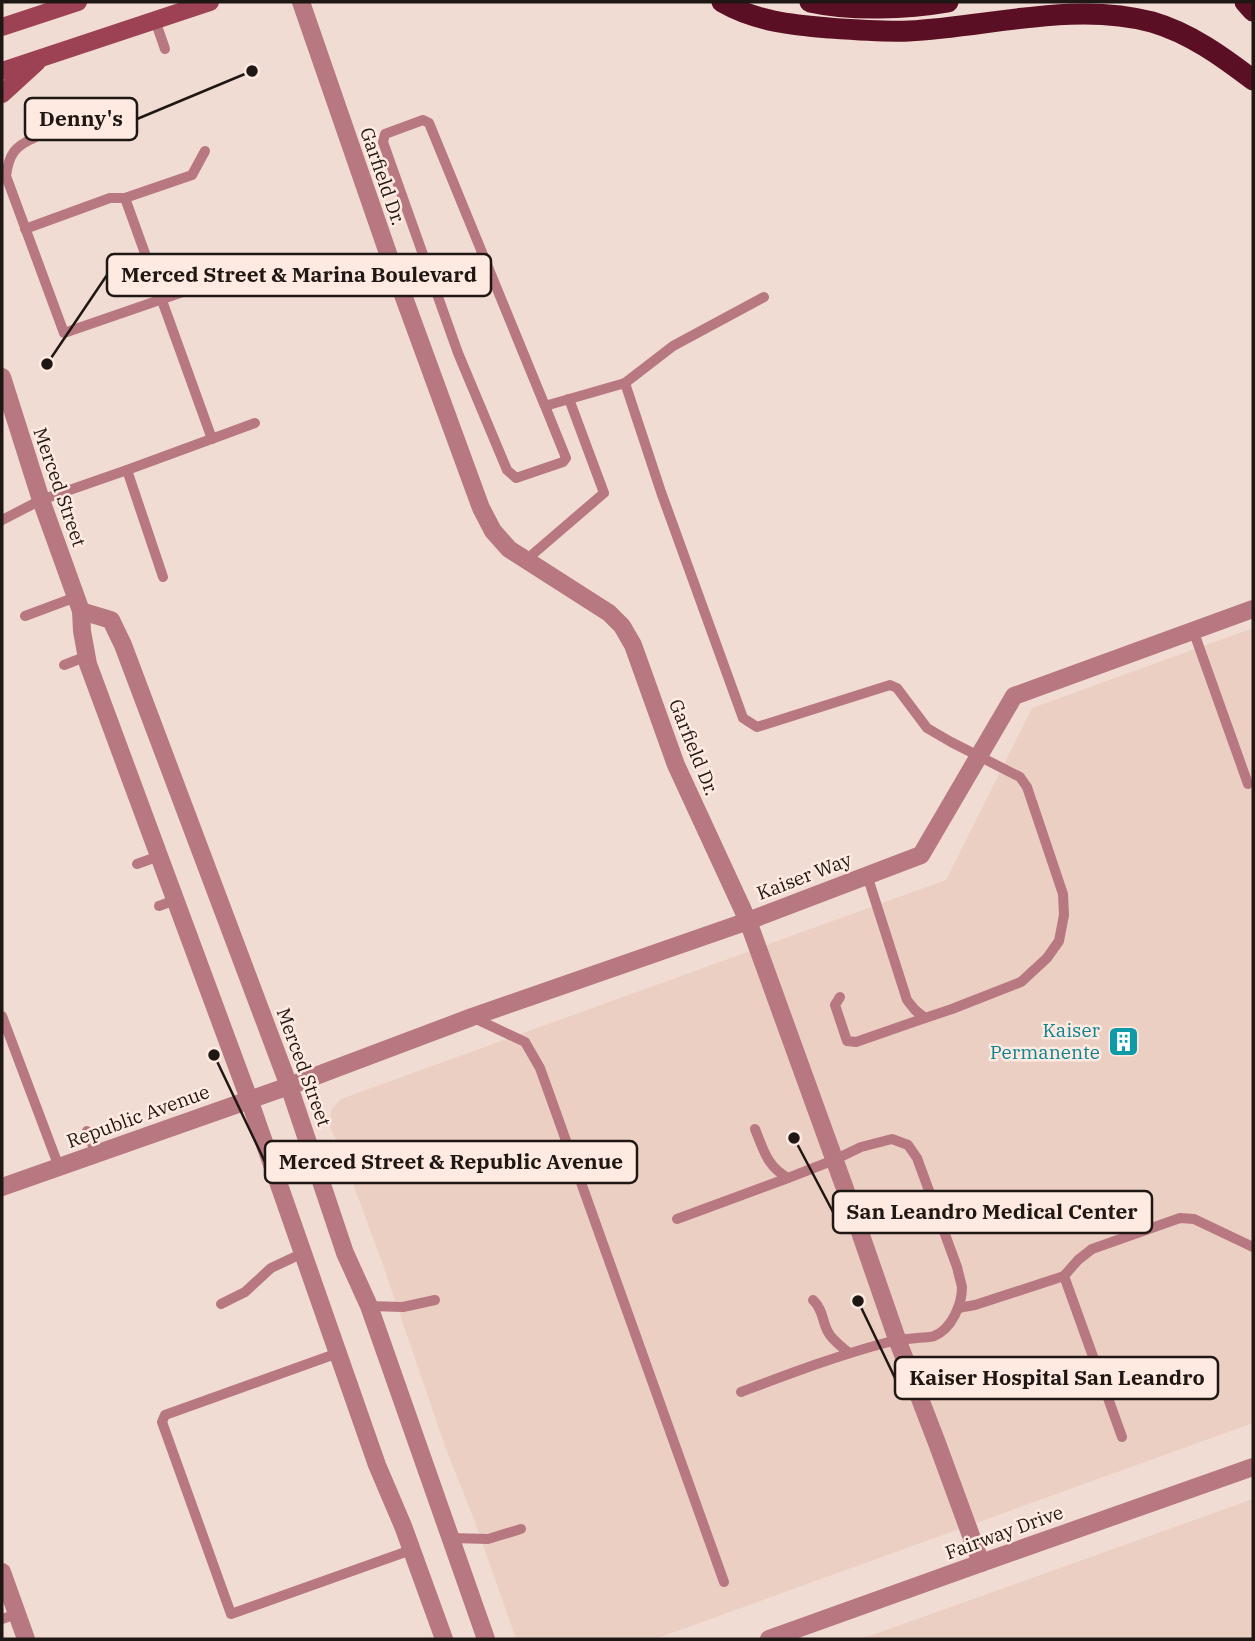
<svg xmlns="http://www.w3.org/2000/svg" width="1255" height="1641" font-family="'IBM Plex Serif',serif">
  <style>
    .built { fill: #eccfc3 }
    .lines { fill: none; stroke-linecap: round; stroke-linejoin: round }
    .service { stroke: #b87881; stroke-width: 10 }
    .minor { stroke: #b87881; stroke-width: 18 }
    .tertiary { stroke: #b87881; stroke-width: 18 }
    .secondary { stroke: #9d4254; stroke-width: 18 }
    .motorway { stroke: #5b0f24; stroke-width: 21 }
    .labels { text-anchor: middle; stroke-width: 5; stroke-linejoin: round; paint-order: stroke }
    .street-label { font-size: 19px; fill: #1f1714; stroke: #ffeae1 }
    .culture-label { font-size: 19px; fill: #0d838f; stroke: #ffeae1; text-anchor: end }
    .leader { fill: none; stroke: #1f1714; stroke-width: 2.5 }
    .callout-dot { fill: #1f1714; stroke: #ffeae1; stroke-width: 2.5 }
    .callout { fill: #ffeae1; stroke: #1f1714; stroke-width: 2.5 }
    .callout-label { font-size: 21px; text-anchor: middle; font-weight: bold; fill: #1f1714 }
  </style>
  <rect width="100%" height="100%" fill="#f1dcd3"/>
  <g class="built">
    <path d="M 1253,628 L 1253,1423 L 655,1639 L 516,1639 L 475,1522 L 446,1449 L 382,1262 L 340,1149 L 330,1127 L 331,1110 L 341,1099 L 946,880 L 1032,708 Z"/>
    <path d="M 1253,1499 L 1253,1639 L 861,1639 Z"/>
  </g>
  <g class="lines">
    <g class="service">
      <path d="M 155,20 L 165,49"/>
      <path d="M 34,138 C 15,146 9,154 6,176 L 64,333 L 206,284"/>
      <path d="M 125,198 L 212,439"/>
      <path d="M 25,229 L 110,198 L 125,198 L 192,175 L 205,151"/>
      <path d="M 625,383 L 673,346 L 764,297"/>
      <path d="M 545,406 L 566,458 L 563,462 L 516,478 L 507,470 L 458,353 L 383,142 L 385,134 L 423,120 L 429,123 L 545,406 L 625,383 L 661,492 L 743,718 L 757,727 L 890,685 L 897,688 L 927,728 L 951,742 L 1020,777 L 1027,787 L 1063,894 L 1064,915 L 1059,941 L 1047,958 L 1021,982 L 952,1009 L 925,1018 L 915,1010 L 907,1000 L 867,875"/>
      <path d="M 127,470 L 163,577"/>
      <path d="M 2,520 L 41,500 L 127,470 L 255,423"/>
      <path d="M 526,560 L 604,493 L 569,399"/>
      <path d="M 25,616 L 76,597"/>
      <path d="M 1193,630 L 1248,784"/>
      <path d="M 64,665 L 87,656"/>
      <path d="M 137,864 L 159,856"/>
      <path d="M 159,906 L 175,900"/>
      <path d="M 840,997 L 835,1005 L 847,1041 L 856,1042 L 925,1018"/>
      <path d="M 2,1016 L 59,1167"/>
      <path d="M 472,1017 L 525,1042 L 540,1068 L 724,1582"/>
      <path d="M 755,1129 C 764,1151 767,1166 788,1178"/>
      <path d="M 87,1131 L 96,1154"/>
      <path d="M 677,1219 L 788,1178 L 834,1160 L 861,1147 L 892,1139 L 908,1145 L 917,1158 L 957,1267 L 962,1287 C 962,1304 952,1329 934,1336 C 930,1338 922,1337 917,1338 C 906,1339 896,1340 885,1343 C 836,1356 789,1374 741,1392"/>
      <path d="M 1064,1276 L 1122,1437"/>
      <path d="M 813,1300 C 823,1309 822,1321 828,1332 C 832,1340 842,1347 849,1353"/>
      <path d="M 221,1304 L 245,1292 L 271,1268 L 303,1253"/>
      <path d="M 369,1306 L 403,1307 L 435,1300"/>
      <path d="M 958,1308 L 975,1305 L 1064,1276 L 1078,1260 L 1092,1249 L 1180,1218 L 1194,1219 L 1253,1247"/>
      <path d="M 338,1353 L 165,1415 L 162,1422 L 231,1614 L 411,1550"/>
      <path d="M 451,1538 L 488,1539 L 521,1529"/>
      <path d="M 2,1619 L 17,1614"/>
    </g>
    <g class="minor">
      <path d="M 301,2 L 391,262 L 481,508 L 493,531 L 509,549 L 609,613 L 622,626 L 633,645 L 676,765 L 748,921 L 844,1186 L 897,1339 L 937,1443 L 981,1563"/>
      <path d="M 2,1187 L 289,1086 L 472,1017 L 748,921 L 921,855 L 1014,696 L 1253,609"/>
      <path d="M 2,1572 L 26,1639"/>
    </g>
    <g class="tertiary">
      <path d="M 2,377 L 41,500 L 81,611 L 82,631 L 88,664 L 249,1099 L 377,1465 L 403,1526 L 444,1639"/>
      <path d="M 81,611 L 111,620 L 123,645 L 289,1086 L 345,1253 L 369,1306 L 486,1639"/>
      <path d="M 769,1639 L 981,1563 L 1253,1467"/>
    </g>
    <g class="secondary">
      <path d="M 2,27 L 78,2"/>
      <path d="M 2,71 L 210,2"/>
      <path d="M 2,94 L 37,62"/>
    </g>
    <g class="motorway">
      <path d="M 722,2 C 755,21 791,25 829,28 C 856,30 882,32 909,31 C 988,27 1074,1 1152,22 C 1190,33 1223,57 1253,80"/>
      <path d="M 810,2 C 850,11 908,9 948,2"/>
      <path d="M 1245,2 L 1253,11"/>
    </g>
  </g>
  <defs>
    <symbol id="building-square" viewBox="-11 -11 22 22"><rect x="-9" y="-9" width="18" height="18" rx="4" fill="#0f9aa8" stroke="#ffeae1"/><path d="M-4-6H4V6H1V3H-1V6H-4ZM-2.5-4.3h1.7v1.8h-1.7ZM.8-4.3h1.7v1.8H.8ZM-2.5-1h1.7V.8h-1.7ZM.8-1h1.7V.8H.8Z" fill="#fff"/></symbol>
  </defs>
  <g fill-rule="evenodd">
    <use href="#building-square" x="1106" y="1024" width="35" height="35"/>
  </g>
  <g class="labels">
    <g class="street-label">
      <text transform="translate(383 176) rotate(71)" y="7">Garfield Dr.</text>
      <text transform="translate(60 487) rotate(71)" y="7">Merced Street</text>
      <text transform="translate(694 747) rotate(68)" y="7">Garfield Dr.</text>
      <text transform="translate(804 876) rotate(-21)" y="7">Kaiser Way</text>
      <text transform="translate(304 1067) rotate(70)" y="7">Merced Street</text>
      <text transform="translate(138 1116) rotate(-20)" y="7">Republic Avenue</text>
      <text transform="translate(1004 1532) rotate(-20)" y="7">Fairway Drive</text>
    </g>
    <g class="culture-label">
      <text x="1100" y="1037">Kaiser<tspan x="1100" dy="22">Permanente</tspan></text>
    </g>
  </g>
  <path class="leader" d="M252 71L137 119M47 364L107 275M214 1055L265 1162M794 1138L833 1212M858 1301L895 1378"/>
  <g class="callout-dot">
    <circle cx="252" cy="71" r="7"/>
    <circle cx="47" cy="364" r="7"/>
    <circle cx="214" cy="1055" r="7"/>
    <circle cx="794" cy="1138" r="7"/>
    <circle cx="858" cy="1301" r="7"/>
  </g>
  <g class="callout">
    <rect x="25" y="98" width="112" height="42" rx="7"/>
    <rect x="107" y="254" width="384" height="42" rx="7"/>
    <rect x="265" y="1141" width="372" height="42" rx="7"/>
    <rect x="833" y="1191" width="319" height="42" rx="7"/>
    <rect x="895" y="1357" width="323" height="42" rx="7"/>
  </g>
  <g class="callout-label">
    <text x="81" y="126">Denny's</text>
    <text x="299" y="282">Merced Street &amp; Marina Boulevard</text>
    <text x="451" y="1169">Merced Street &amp; Republic Avenue</text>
    <text x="992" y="1219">San Leandro Medical Center</text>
    <text x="1057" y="1385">Kaiser Hospital San Leandro</text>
  </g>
  <rect width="1255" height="1641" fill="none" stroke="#1f1714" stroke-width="7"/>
</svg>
